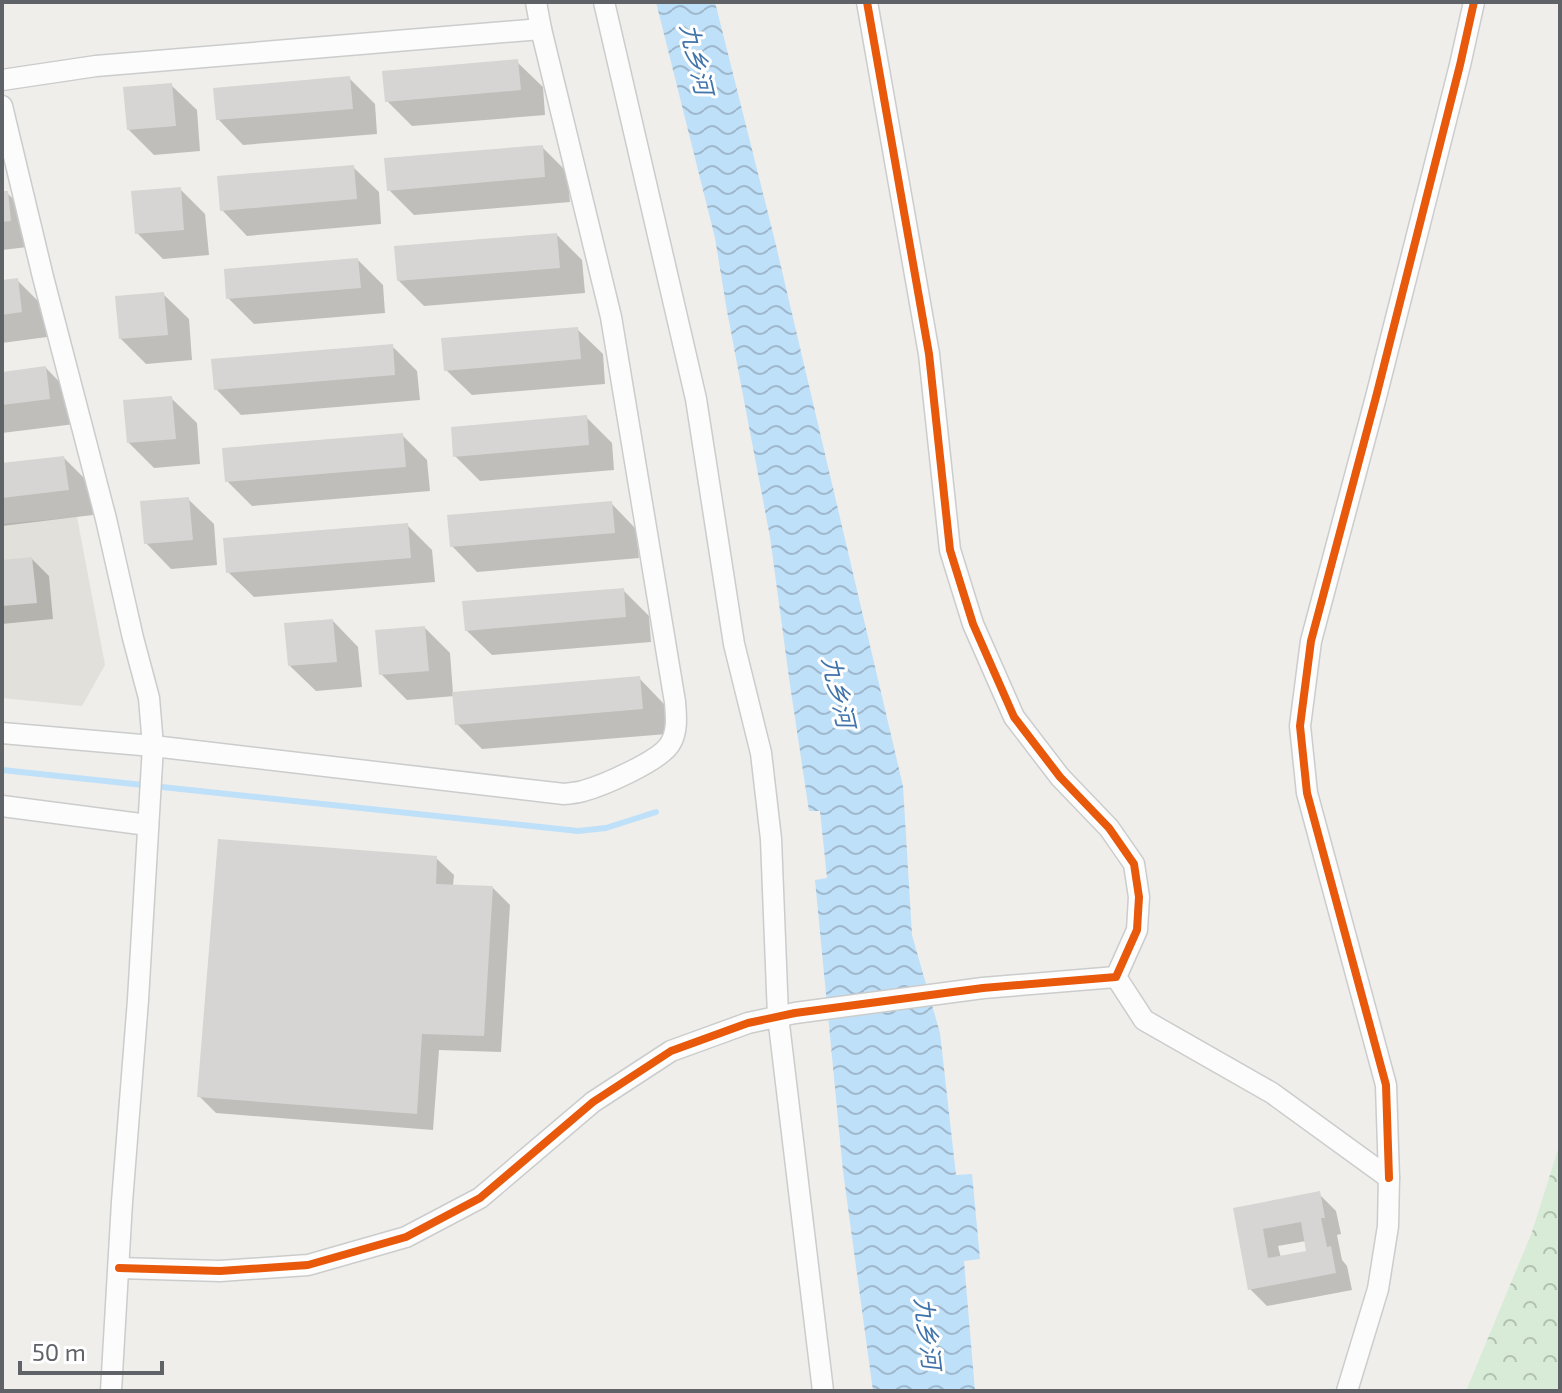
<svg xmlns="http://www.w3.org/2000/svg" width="1562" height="1393" font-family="'Exo 2','Noto Sans SC',sans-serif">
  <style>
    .education { fill: #e2e0da }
    .forest { fill: url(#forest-crowns) }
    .water { fill: url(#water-waves) }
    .shadow { fill: #0003; fill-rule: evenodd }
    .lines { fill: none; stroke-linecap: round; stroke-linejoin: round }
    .stream { stroke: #bfe0f9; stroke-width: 6 }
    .building { fill: #d6d5d3; fill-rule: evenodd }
    .minor-casing { stroke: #cbcccc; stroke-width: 23 }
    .minor { stroke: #fdfcfc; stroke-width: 20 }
    .cycleway-casing { stroke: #fff; stroke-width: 13 }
    .cycleway { stroke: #e8590c; stroke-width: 8 }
    .labels { text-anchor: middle; stroke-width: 6; stroke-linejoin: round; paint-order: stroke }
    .water-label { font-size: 24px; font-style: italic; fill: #4174aa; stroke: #fff }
  </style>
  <defs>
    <pattern id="forest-crowns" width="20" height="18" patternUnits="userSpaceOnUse" patternTransform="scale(2)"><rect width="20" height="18" fill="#d8ebd6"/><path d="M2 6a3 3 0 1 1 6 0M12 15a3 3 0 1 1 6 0" fill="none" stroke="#b2c2b1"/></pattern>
    <pattern id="water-waves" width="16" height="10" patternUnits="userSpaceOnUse" patternTransform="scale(2)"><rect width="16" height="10" fill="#bfe0f9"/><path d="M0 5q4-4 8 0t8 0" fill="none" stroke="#9eb9cd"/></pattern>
  </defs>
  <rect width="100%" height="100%" fill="#efeeea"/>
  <path class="education" d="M 77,517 L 105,665 L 82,706 L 2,698 L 2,524 Z"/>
  <path class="forest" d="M 1560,1143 L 1560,1391 L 1466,1391 L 1532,1232 Z"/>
  <path class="water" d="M 656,2 L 715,2 L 775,241 L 903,786 L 912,935 L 940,1033 L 956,1175 L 972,1174 L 980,1259 L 964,1261 L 975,1391 L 873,1391 L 843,1171 L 815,880 L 827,878 L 820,811 L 809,811 L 790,685 L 770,537 L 727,311 L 715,238 Z"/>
  <g class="shadow">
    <path d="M 517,62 L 543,87 L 545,115 L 412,126 L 387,101 Z"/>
    <path d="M 349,78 L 375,104 L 377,134 L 243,145 L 218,119 Z"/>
    <path d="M 171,85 L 197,110 L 200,151 L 154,155 L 128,129 Z"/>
    <path d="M 542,147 L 567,172 L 570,202 L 414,215 L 389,190 Z"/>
    <path d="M 353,167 L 379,192 L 381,224 L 247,236 L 222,210 Z"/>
    <path d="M 180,189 L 205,214 L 209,255 L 163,259 L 137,233 Z"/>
    <path d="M 2,193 L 7,193 L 33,218 L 36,246 L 2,250 Z"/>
    <path d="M 557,235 L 582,260 L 585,293 L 424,306 L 398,280 Z"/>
    <path d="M 358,260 L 383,285 L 385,313 L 254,324 L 228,298 Z"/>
    <path d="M 17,280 L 43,306 L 47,337 L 2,343 L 2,282 Z"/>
    <path d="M 163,294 L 189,319 L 192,360 L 146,364 L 120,338 Z"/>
    <path d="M 577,329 L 603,354 L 605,384 L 472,395 L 446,370 Z"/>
    <path d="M 392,346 L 417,371 L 420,400 L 241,415 L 216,389 Z"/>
    <path d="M 46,368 L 71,394 L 75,424 L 2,433 L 2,374 Z"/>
    <path d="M 171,398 L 197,423 L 200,464 L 154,468 L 128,442 Z"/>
    <path d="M 586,417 L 612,443 L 614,470 L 480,481 L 455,456 Z"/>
    <path d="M 402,435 L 427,460 L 430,491 L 252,506 L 227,481 Z"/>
    <path d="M 64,458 L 89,483 L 93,515 L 2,526 L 2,465 Z"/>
    <path d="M 188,499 L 214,524 L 217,565 L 171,569 L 146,543 Z"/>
    <path d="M 611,503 L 636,529 L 639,558 L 477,572 L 452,546 Z"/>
    <path d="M 407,525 L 432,550 L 435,582 L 254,597 L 228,572 Z"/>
    <path d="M 32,559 L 49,576 L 53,619 L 2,624 L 2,562 Z"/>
    <path d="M 623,590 L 649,616 L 651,642 L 492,655 L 466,630 Z"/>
    <path d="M 333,621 L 358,647 L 362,687 L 316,691 L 290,666 Z"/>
    <path d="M 425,628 L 450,653 L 453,693 L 639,678 L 664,704 L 667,734 L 482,749 L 457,724 L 455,696 L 407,700 L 381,674 Z"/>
    <path d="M 436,858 L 454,875 L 453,886 L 493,888 L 510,905 L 501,1052 L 439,1050 L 433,1130 L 216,1113 L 199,1096 Z"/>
    <path d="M 1319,1194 L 1336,1211 L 1341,1234 L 1337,1235 L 1342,1260 L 1347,1266 L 1352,1290 L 1267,1306 L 1250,1289 L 1235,1209 ZM 1306,1241 L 1309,1253 L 1281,1258 L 1278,1246 Z"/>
  </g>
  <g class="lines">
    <path class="stream" d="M 2,770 L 578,831 L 606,828 L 656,812"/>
  </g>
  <g class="building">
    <path d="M 518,59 L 521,90 L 385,102 L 382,71 Z"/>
    <path d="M 350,76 L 353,109 L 216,120 L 213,88 Z"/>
    <path d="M 172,83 L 176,126 L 127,130 L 123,87 Z"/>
    <path d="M 543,145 L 545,177 L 387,191 L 384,158 Z"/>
    <path d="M 354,165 L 357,199 L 220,211 L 217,176 Z"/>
    <path d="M 181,187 L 184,230 L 135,234 L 131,191 Z"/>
    <path d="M 2,191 L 8,191 L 11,221 L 2,222 Z"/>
    <path d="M 557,233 L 560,268 L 397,281 L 394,246 Z"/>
    <path d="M 358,258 L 361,288 L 226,299 L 224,269 Z"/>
    <path d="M 18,278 L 22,312 L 2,315 L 2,280 Z"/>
    <path d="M 164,292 L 168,335 L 119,339 L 115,296 Z"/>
    <path d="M 578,327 L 581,359 L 444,371 L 441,338 Z"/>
    <path d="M 393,344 L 395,375 L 214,390 L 211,359 Z"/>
    <path d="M 46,366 L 50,399 L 2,405 L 2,372 Z"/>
    <path d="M 172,396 L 176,439 L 127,443 L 123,400 Z"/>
    <path d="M 587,415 L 589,445 L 453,457 L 451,427 Z"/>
    <path d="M 403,433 L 406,467 L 225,482 L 222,448 Z"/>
    <path d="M 64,456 L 69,490 L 2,498 L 2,463 Z"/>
    <path d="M 189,497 L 193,540 L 144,544 L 140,501 Z"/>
    <path d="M 612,501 L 615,533 L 450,547 L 447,515 Z"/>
    <path d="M 408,523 L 411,558 L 226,573 L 223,538 Z"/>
    <path d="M 32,557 L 37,603 L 2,606 L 2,560 Z"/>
    <path d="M 624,588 L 626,617 L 465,631 L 462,601 Z"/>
    <path d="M 333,619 L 337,662 L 288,666 L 284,623 Z"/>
    <path d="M 425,626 L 429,671 L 379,675 L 375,630 Z"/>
    <path d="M 640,676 L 643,709 L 455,725 L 452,692 Z"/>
    <path d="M 218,839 L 437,856 L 436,884 L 493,886 L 484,1036 L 422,1034 L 417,1114 L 197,1097 Z"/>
    <path d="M 1320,1191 L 1325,1218 L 1321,1218 L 1327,1247 L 1331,1246 L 1336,1273 L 1248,1290 L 1233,1208 ZM 1301,1222 L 1306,1251 L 1268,1258 L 1263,1229 Z"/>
  </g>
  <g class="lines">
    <defs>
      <g id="minor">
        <path d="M 604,2 L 696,399 L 734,644 L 761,753 L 771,839 L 778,1016 L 823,1391"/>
        <path d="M 867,2 L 929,354 L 950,550 L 973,624 L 1014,717 L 1060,777 L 1109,828 L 1134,864 L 1139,897 L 1137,930 L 1116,977"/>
        <path d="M 2,80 L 96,66 L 541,29"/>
        <path d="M 2,106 L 43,277 L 106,519 L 133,638 L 149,698 L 153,746 L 138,1000 L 122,1202 L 111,1391"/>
        <path d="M 2,733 L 153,746 L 564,794 C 570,793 577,793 583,791 C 602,786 660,761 670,744 C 678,732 676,715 675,702 L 611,317 L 541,29 L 536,2"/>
        <path d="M 2,806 L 148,825"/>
        <path d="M 1116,977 L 1144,1020 L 1272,1093 L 1389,1178 L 1388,1226 L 1378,1289 L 1347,1391"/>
        <path d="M 1389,1178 L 1386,1085 L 1307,793 L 1300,726 L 1311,641 L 1376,397 L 1460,65 L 1474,2"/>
        <path d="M 119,1268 L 220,1271 L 308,1265 L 406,1237 L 480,1198 L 593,1102 L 671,1051 L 748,1023 L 795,1013 L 983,988 L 1116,977"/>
      </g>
    </defs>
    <use href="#minor" class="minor-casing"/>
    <use href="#minor" class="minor"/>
    <defs>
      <g id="cycleway">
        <path d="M 1389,1178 L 1386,1085 L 1307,793 L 1300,726 L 1311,641 L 1376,397 L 1460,65 L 1474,2"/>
        <path d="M 119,1268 L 220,1271 L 308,1265 L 406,1237 L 480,1198 L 593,1102 L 671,1051 L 748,1023 L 795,1013 L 983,988 L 1116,977 L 1137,930 L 1139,897 L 1134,864 L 1109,828 L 1060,777 L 1014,717 L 973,624 L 950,550 L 929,354 L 867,2"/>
      </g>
    </defs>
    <use href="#cycleway" class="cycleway-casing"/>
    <use href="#cycleway" class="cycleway"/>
  </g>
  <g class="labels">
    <g class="water-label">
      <text transform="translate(696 59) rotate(77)" y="8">九乡河</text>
      <text transform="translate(838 692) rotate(77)" y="8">九乡河</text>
      <text transform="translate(927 1333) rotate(83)" y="8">九乡河</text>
    </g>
  </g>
  <rect width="1562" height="1393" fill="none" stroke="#5f6368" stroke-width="8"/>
  <path d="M20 1361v12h142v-12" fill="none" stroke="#5f6368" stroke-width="4"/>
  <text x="32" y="1361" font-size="24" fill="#5f6368" stroke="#ffffff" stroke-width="6" paint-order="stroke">50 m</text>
</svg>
